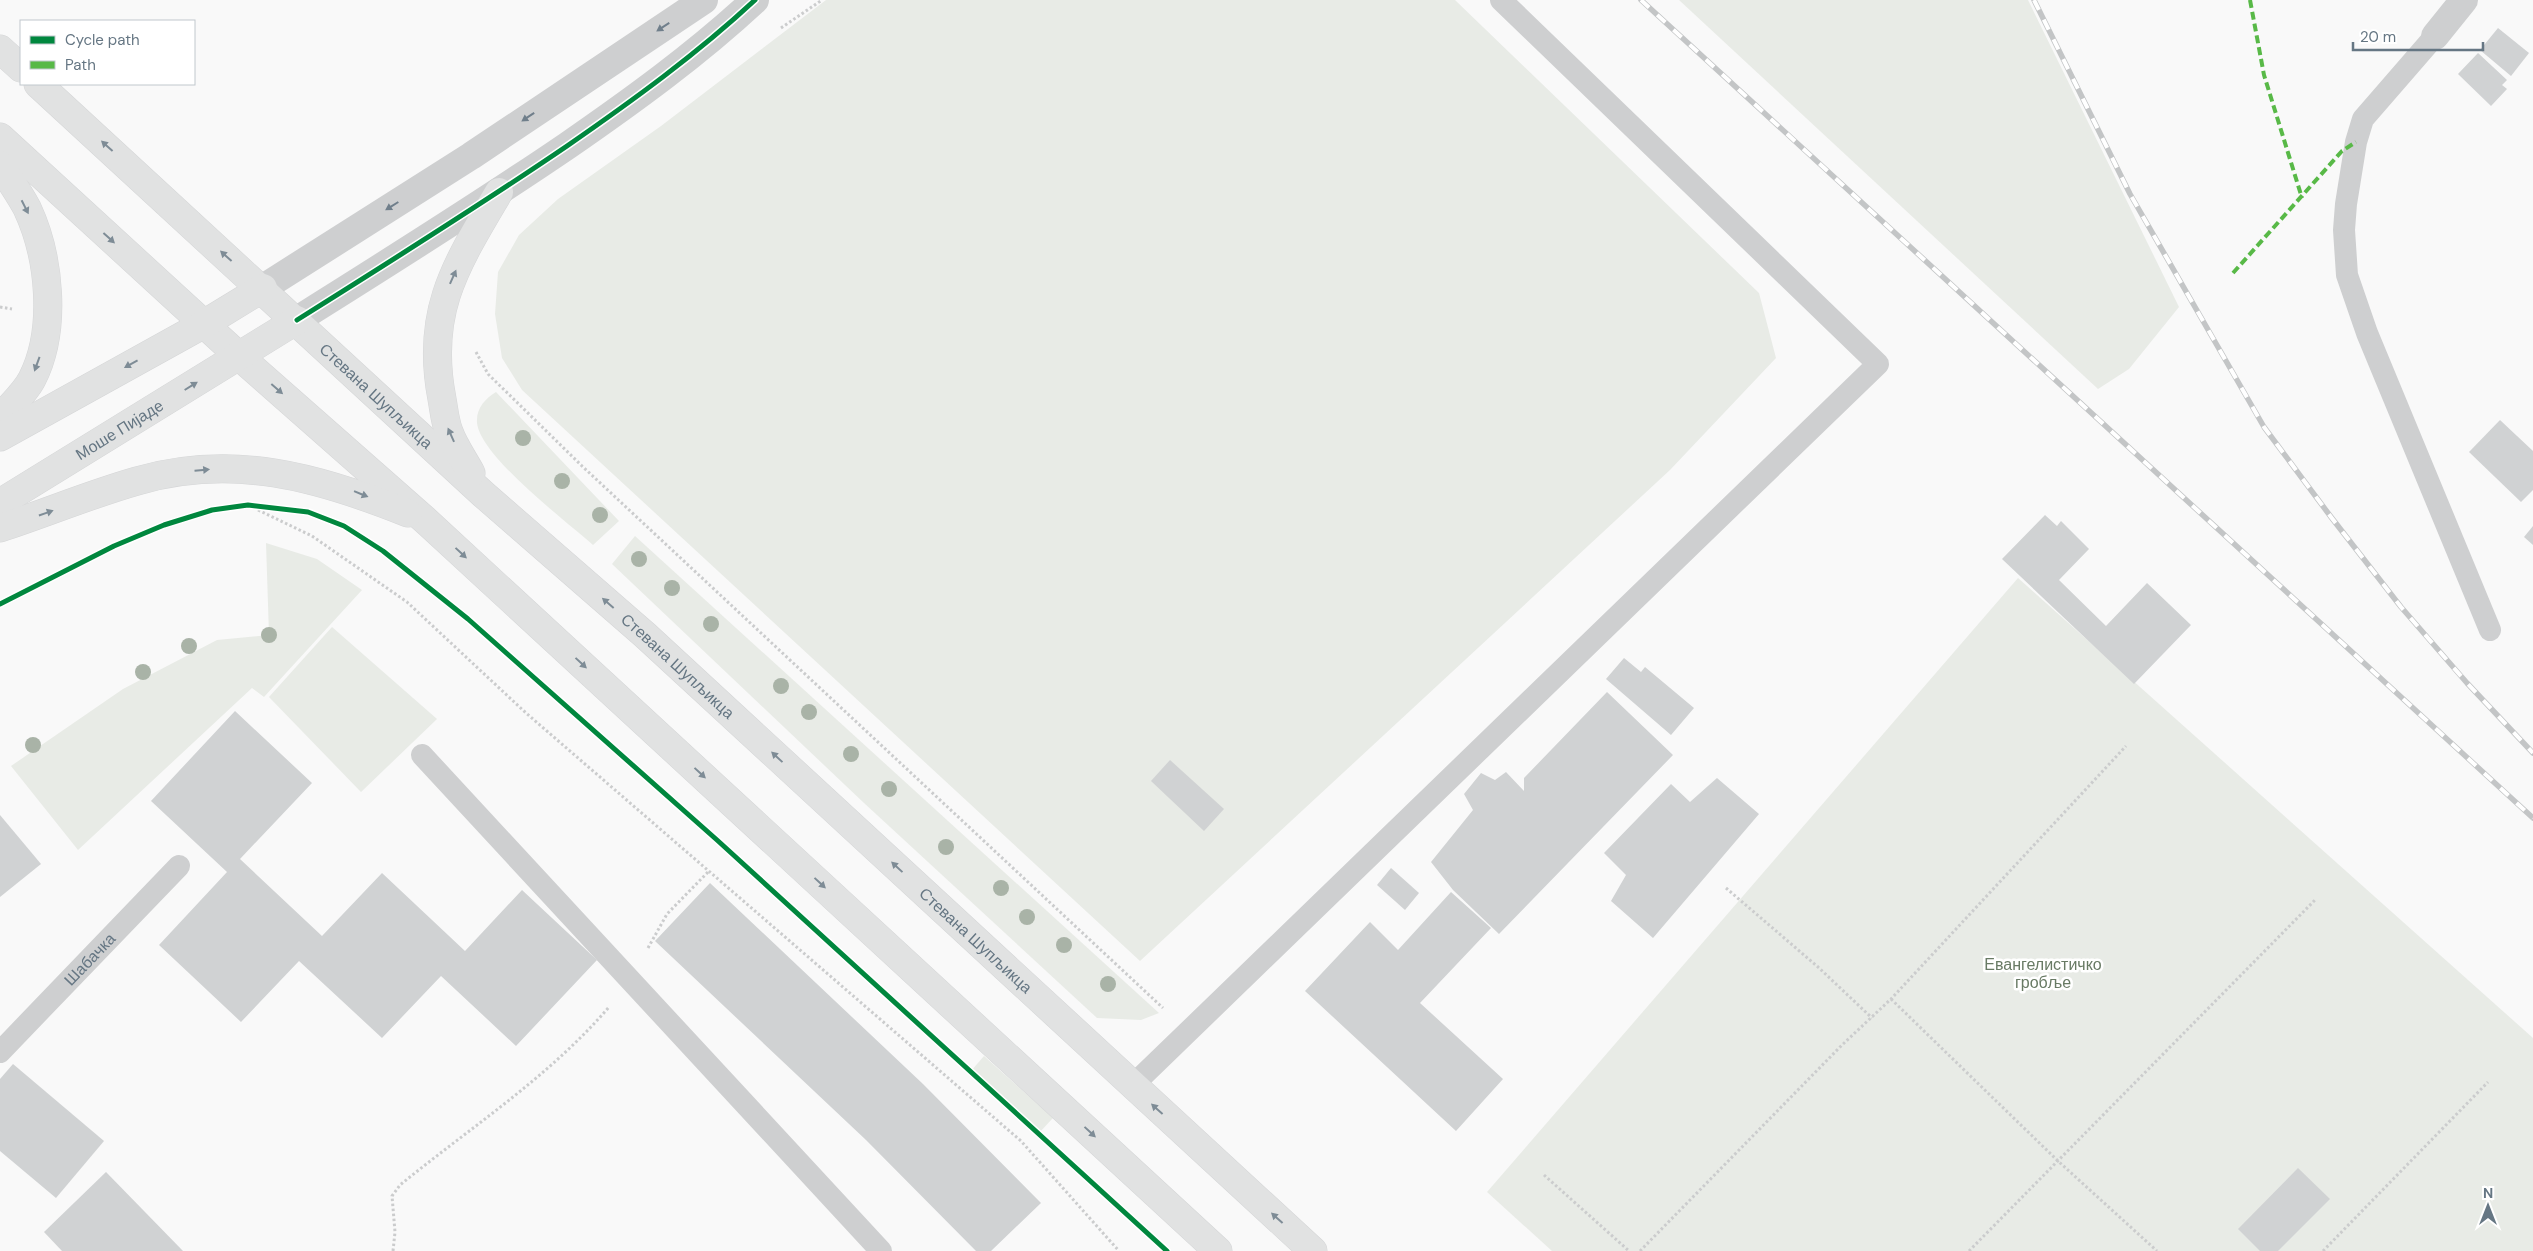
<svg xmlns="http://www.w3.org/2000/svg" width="2533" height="1251" font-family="'DM Sans',sans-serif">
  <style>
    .green { fill: #e8ebe6 }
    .building { fill: #d0d2d3 }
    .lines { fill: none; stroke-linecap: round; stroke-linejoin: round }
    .secondary-casing { stroke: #d5d6d7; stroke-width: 29 }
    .path { stroke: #cbcccd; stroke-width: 3; stroke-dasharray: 2.5 2.5; stroke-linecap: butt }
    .service { stroke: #cecfd0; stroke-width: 22 }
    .minor { stroke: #cecfd0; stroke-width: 28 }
    .secondary { stroke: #e1e2e2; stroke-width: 28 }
    .rail-casing { stroke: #c3c5c6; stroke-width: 5.5 }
    .rail { stroke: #fff; stroke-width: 4; stroke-dasharray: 11; stroke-linecap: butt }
    .quiet { stroke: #58b947; stroke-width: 4; stroke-dasharray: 8 4; stroke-linecap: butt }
    .cycleway-casing { stroke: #fff; stroke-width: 8 }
    .cycleway { stroke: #00873e; stroke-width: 5 }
    .tree { fill: #a9b3a7 }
    .oneway { fill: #707f8b }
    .oneway2 { fill: #7e8c96 }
    .labels { text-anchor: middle; stroke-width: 5; stroke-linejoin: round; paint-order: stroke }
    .street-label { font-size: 16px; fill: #657683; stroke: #fff }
    .park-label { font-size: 16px; fill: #687a64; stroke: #fff }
  </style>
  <rect width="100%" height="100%" fill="#f9f9f9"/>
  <g class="green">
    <path d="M 826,0 L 1455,0 L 1759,293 L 1776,358 L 1670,470 L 1140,961 L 522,390 L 502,358 L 495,314 L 498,272 L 519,235 L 558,199 L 661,126 Z"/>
    <path d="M 1679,0 L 2028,0 L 2179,307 L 2129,369 L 2098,389 Z"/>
    <path d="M 496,392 L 619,521 L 593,545 C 566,521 481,457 477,423 C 476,408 485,399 496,392 Z"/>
    <path d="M 635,536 L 1159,1013 L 1141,1020 L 1097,1018 L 864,803 L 612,564 Z"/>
    <path d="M 266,543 L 317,559 L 362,590 L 264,697 L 252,688 L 78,850 L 11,766 L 123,689 L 217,640 L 269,635 Z"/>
    <path d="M 2018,578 L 2533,1038 L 2533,1251 L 1552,1251 L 1487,1192 Z"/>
    <path d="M 332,627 L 437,719 L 361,792 L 269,697 Z"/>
    <path d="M 984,1056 L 1053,1118 L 1039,1133 L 971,1071 Z"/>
  </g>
  <g class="building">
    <path d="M 2498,28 L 2529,53 L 2511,76 L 2480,50 Z"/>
    <path d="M 2478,53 L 2507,80 L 2502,85 L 2507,89 L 2491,106 L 2458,74 Z"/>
    <path d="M 2500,420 L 2533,451 L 2533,490 L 2521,502 L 2469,452 Z"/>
    <path d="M 2045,515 L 2057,526 L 2061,521 L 2089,549 L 2059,580 L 2106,626 L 2147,583 L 2191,625 L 2134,684 L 2002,559 Z"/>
    <path d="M 2533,526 L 2533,545 L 2524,537 Z"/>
    <path d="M 1624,658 L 1641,672 L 1645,667 L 1694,708 L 1671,735 L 1606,679 Z"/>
    <path d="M 1607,692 L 1673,755 L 1499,934 L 1453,890 L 1431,862 L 1473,810 L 1464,794 L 1481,773 L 1495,780 L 1506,772 L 1524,791 L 1524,778 Z"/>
    <path d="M 235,711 L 312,783 L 240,859 L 322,936 L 382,873 L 465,951 L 522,890 L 597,960 L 516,1046 L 441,976 L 382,1038 L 299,961 L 241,1022 L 159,945 L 227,872 L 151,801 Z"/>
    <path d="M 1170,760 L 1224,809 L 1204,831 L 1151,781 Z"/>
    <path d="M 1717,778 L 1759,814 L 1653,938 L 1611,901 L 1626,875 L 1604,853 L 1671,784 L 1690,802 Z"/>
    <path d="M 0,815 L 41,864 L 0,897 Z"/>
    <path d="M 1391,868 L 1419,893 L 1405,910 L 1377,885 Z"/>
    <path d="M 710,883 L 923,1084 L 1041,1203 L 991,1251 L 976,1251 L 866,1140 L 655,941 Z"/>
    <path d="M 1451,892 L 1491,928 L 1420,1003 L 1503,1079 L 1456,1131 L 1305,991 L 1370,922 L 1398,950 Z"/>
    <path d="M 13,1064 L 104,1141 L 56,1198 L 0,1151 L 0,1079 Z"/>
    <path d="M 2298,1168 L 2330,1199 L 2278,1251 L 2260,1251 L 2238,1229 Z"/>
    <path d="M 106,1172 L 183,1251 L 62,1251 L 44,1232 Z"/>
  </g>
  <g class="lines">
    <defs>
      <g id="secondary">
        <path d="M 0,49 L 21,68"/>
        <path id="s2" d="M 38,84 L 483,494 L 645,635 L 1313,1251"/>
        <path d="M 0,137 L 240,357 L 425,520 L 1218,1251"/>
        <path d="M 0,165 C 9,179 19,193 27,208 C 50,257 57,330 32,379 C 25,393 10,406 0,418"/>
        <path d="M 0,437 L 204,324 L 263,288"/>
        <path d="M 471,473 C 464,460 454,446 449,432 C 445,422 444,410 442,399 C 425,311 456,265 499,192"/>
        <path id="s3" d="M 0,503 L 297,320"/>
        <path d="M 0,528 C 46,513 91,494 137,481 C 233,453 318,477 408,513"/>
      </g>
    </defs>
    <use href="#secondary" class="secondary-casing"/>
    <g class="path">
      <path d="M 781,28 L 822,0"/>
      <path d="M 0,307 L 12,309"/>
      <path d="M 476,352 L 488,374 L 582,466 L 1163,1008"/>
      <path d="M 258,510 L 312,536 L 407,602 L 526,713 L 1021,1141 L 1119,1251"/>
      <path d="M 1726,888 L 1818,967 L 1872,1018"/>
      <path d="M 648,948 L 667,914 L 709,871"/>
      <path d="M 1891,999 L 2058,1161 L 2157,1251"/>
      <path d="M 1544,1175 L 1629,1251"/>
      <path d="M 393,1251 L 395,1232 L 392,1196 L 400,1185 C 471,1127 549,1077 609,1007"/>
      <path d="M 1640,1251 L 1842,1045 L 1891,999 L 2126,746"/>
      <path d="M 1969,1251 L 2316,899"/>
      <path d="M 2323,1251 L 2488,1082"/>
    </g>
    <g class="service">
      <path d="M 2435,36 L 2363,119 L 2356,142 L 2346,204 L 2344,230 L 2347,275 L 2367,333 L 2490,630"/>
      <path d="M 422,755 L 881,1251"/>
      <path id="s1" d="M 0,1052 L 179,866"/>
      <path d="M 1132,1086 L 1878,364 L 1501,0"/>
    </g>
    <g class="minor">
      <path d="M 2435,36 L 2464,0"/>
      <path d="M 263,288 L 471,156 L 704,0"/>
      <path d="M 297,320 C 388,263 479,206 567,146 C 632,101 697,54 755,0"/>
    </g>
    <use href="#secondary" class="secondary"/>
    <defs>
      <g id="rail">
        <path d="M 1641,0 L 2533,818"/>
        <path d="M 2034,0 L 2130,194 L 2264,427 L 2331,517 L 2401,607 L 2467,683 L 2533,753"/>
      </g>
    </defs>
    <use href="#rail" class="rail-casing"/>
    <use href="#rail" class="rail"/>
    <g class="quiet">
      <path d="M 2250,0 L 2264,75 L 2302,198"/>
      <path d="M 2233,273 L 2342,151 L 2356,142"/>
    </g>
    <defs>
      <g id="cycleway">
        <path d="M 297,320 C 388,263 479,206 567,146 C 632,101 697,54 755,0"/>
        <path d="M 0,604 L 114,546 L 164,525 L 212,510 L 248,505 L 308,512 L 344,526 L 383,551 L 468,619 L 717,840 L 1167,1251"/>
      </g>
    </defs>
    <use href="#cycleway" class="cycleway-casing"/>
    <use href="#cycleway" class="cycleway"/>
  </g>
  <g class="tree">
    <circle cx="523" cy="438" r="8"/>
    <circle cx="562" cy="481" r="8"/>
    <circle cx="600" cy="515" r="8"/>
    <circle cx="639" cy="559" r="8"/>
    <circle cx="672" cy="588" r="8"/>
    <circle cx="711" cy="624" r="8"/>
    <circle cx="269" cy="635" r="8"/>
    <circle cx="189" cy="646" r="8"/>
    <circle cx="143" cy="672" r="8"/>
    <circle cx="781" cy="686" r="8"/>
    <circle cx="809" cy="712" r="8"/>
    <circle cx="33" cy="745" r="8"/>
    <circle cx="851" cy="754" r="8"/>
    <circle cx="889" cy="789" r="8"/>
    <circle cx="946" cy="847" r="8"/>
    <circle cx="1001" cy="888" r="8"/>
    <circle cx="1027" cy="917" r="8"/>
    <circle cx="1064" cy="945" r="8"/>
    <circle cx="1108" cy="984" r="8"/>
  </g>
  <defs><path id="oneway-solid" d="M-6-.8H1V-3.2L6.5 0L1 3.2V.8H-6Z" transform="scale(1.25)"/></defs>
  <g class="oneway">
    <use href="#oneway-solid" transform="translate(663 27) rotate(147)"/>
    <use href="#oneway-solid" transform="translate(528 117) rotate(146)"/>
    <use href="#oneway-solid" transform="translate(392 206) rotate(148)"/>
  </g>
  <g class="oneway2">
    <use href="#oneway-solid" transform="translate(107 146) rotate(-138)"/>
    <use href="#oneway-solid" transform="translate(25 207) rotate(63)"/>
    <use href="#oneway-solid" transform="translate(109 238) rotate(42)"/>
    <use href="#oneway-solid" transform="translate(226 256) rotate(-138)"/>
    <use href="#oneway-solid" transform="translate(453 277) rotate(-66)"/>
    <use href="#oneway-solid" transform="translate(37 364) rotate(110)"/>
    <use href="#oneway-solid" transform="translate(131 364) rotate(151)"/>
    <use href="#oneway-solid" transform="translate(191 386) rotate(-32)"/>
    <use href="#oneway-solid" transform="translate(277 389) rotate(41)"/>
    <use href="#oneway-solid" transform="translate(451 435) rotate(-114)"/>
    <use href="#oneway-solid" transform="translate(202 470) rotate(-5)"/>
    <use href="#oneway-solid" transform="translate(361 494) rotate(22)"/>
    <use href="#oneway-solid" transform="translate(46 513) rotate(-19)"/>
    <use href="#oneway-solid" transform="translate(461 553) rotate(43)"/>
    <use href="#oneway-solid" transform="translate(608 603) rotate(-139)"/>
    <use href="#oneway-solid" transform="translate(581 663) rotate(43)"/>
    <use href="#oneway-solid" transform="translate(777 757) rotate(-137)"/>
    <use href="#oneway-solid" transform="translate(700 773) rotate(43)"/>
    <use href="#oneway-solid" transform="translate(897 867) rotate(-137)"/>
    <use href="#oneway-solid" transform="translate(820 883) rotate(43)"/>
    <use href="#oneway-solid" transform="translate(1157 1109) rotate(-138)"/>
    <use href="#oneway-solid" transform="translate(1090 1132) rotate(43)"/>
    <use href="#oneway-solid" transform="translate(1277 1218) rotate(-138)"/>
  </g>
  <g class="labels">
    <g class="street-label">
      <text dy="6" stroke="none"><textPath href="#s2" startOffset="460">Стевана Шупљикца</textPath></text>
      <text dy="6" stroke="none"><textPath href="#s3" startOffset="140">Моше Пијаде</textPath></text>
      <text dy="6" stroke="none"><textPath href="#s2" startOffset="865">Стевана Шупљикца</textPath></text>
      <text dy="6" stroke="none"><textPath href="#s2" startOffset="1270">Стевана Шупљикца</textPath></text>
      <text dy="6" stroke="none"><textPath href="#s1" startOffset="129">Шабачка</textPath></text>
    </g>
    <g class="park-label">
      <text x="2043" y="970">Евангелистичко<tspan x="2043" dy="18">гробље</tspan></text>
    </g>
  </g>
  <rect x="20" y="20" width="175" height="65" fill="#ffffff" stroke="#c1c8cd"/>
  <rect x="30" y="36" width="25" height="8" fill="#00873e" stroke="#c1c8cd"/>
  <text x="65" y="45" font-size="15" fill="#657683">Cycle path</text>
  <rect x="30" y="61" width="25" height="8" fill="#58b947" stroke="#c1c8cd"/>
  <text x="65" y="70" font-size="15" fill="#657683">Path</text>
  <g transform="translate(2488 1206)" stroke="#ffffff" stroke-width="4" paint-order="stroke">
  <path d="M0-4L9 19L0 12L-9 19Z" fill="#657683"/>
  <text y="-8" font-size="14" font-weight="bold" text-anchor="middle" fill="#657683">N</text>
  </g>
  <path d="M2353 42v8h130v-8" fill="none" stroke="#657683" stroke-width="2.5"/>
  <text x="2360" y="42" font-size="15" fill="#657683" stroke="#ffffff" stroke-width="4" paint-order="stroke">20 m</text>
</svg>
